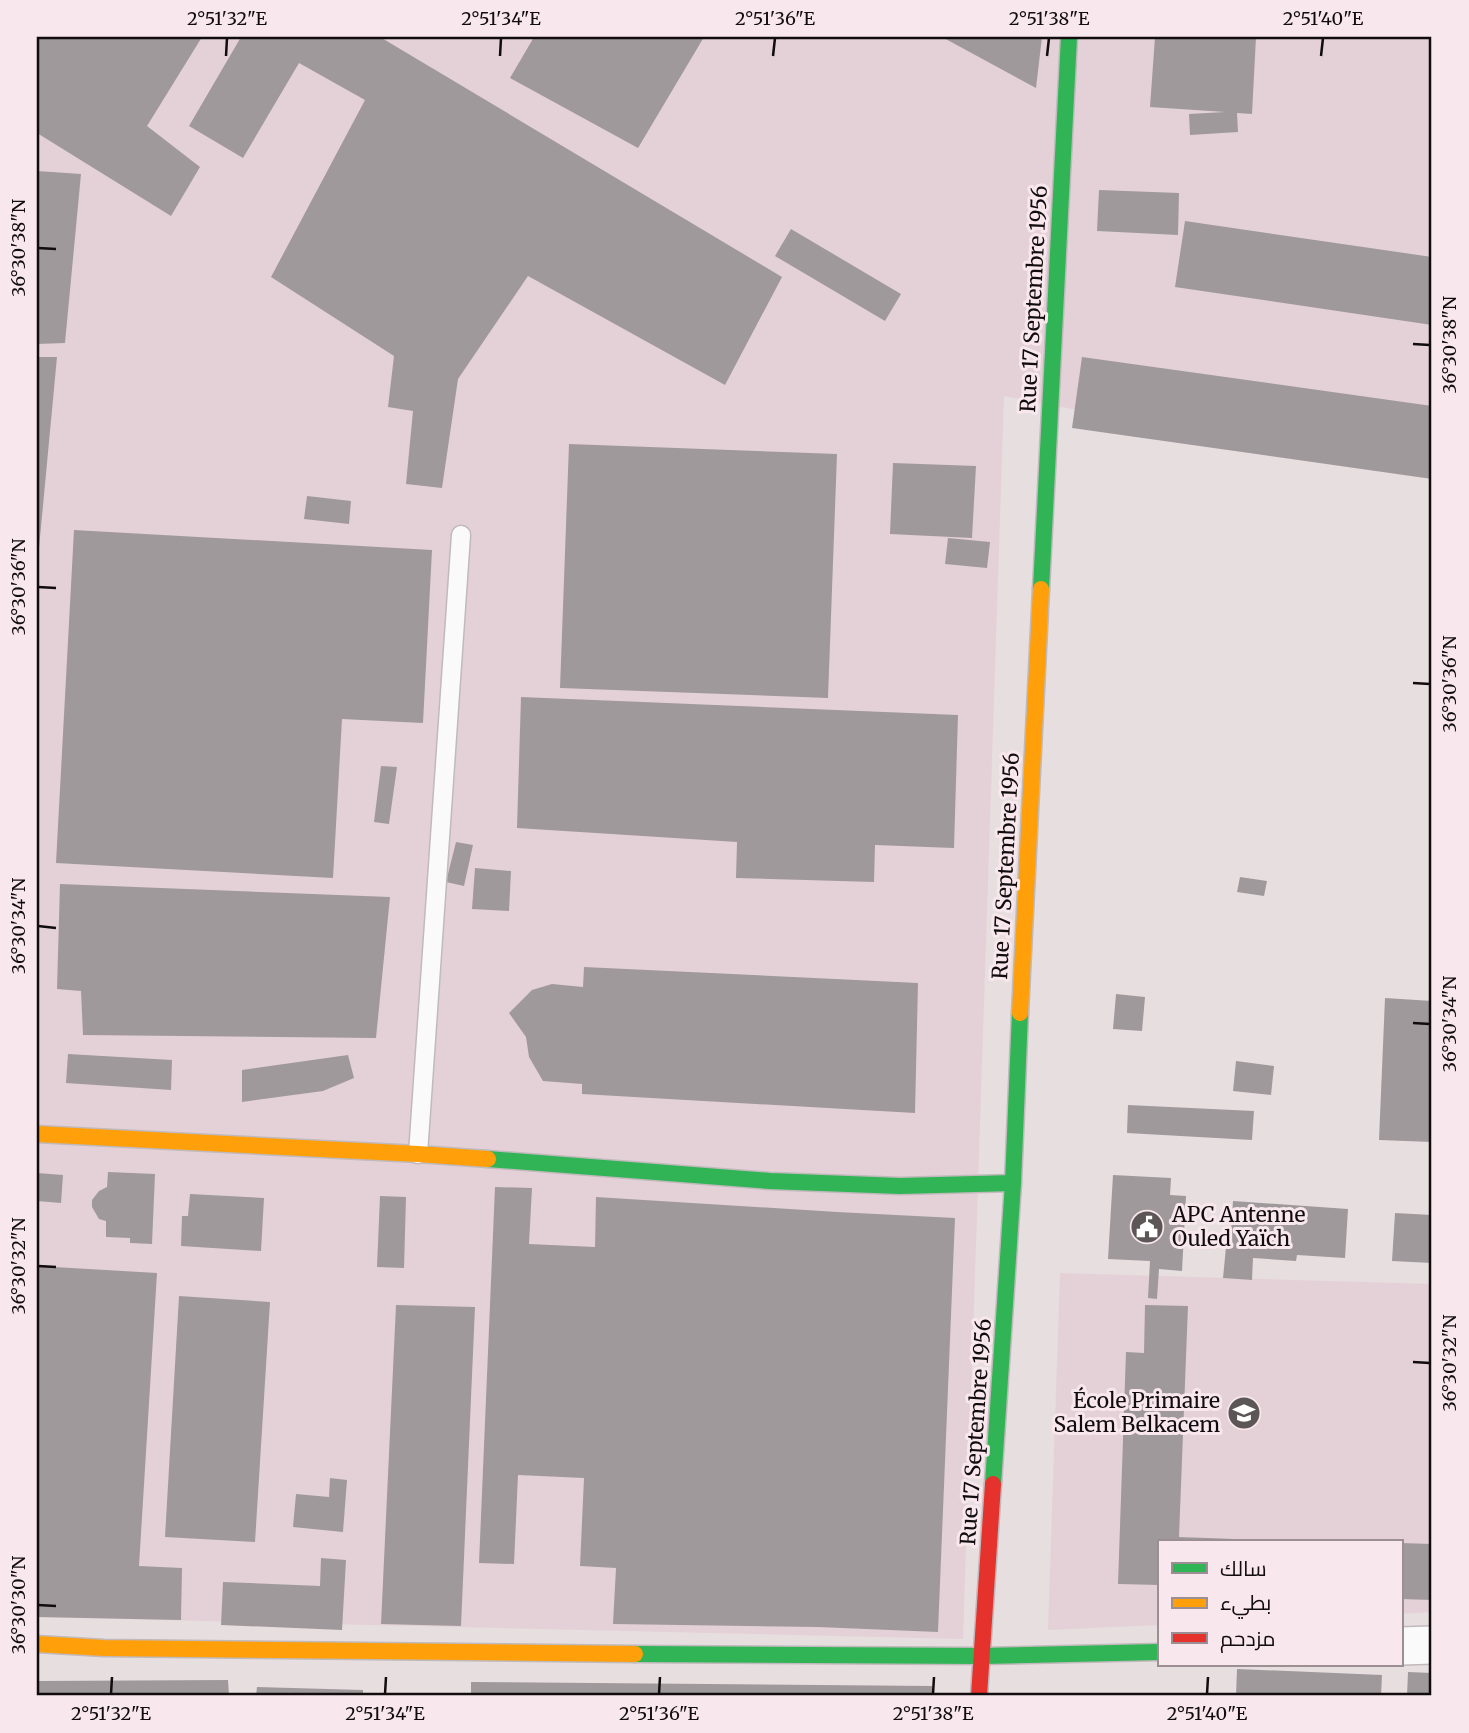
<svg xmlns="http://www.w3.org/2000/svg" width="1469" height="1733" font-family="Merriweather,Cairo,serif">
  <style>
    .built { fill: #e4d1d7 }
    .building { fill: #a0999b }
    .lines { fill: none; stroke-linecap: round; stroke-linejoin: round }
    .lane-casing { stroke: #c0babc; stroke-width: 21 }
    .street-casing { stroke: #c0babc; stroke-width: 40 }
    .fast-casing { stroke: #c0babc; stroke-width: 19 }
    .slow-casing { stroke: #c0babc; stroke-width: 19 }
    .jam-casing { stroke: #c0babc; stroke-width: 19 }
    .lane { stroke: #fbfafa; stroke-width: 18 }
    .street { stroke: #fbfafa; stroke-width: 37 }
    .fast { stroke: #30b455; stroke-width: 16 }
    .slow { stroke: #ff9f0a; stroke-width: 16 }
    .jam { stroke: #e5322d; stroke-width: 16 }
    .ticks { fill: none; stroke: #110c0d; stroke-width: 2.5 }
    .labels { text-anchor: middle; stroke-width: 6; stroke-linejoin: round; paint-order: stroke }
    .street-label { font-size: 21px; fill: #110c0d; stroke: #f8e7ec }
    .poi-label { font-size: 21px; fill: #110c0d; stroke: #f8e7ec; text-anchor: start }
    .neatline { fill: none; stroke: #110c0d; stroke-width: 2.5 }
    .ticks-label { font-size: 18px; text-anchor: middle; fill: #110c0d }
  </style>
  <rect width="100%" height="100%" fill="#e7dee0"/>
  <g class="built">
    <path d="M 37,37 L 1432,37 L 1432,470 L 1094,413 L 1004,396 L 963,1639 L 37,1617 Z"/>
    <path d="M 1060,1273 L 1432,1284 L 1432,1612 L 1401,1614 L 1401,1542 L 1159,1542 L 1159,1625 L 1048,1630 Z"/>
  </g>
  <g class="building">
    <path d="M 37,37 L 202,37 L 147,126 L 200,167 L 171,216 L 37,133 Z"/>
    <path d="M 241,37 L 380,37 L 782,277 L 725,385 L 528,276 L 458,379 L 442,488 L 406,484 L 413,411 L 388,407 L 394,356 L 271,277 L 365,100 L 299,63 L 243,158 L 189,126 Z"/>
    <path d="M 534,37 L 704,37 L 638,148 L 510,78 Z"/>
    <path d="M 942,37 L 1042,37 L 1036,88 Z"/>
    <path d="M 1155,37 L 1256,37 L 1252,114 L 1237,113 L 1238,132 L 1190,135 L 1189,114 L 1225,112 L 1150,107 Z"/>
    <path d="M 37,171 L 81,174 L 65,343 L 37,344 Z"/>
    <path d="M 1099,190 L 1179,193 L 1178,235 L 1097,231 Z"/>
    <path d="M 1185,221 L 1432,257 L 1432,325 L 1175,287 Z"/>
    <path d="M 791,229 L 901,294 L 885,321 L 775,256 Z"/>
    <path d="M 37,357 L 57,357 L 39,548 L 37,547 Z"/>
    <path d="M 1082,357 L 1432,406 L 1432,479 L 1072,428 Z"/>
    <path d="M 569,444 L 837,454 L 828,698 L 560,688 Z"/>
    <path d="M 893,463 L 976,466 L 972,538 L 890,534 Z"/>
    <path d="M 307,496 L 351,501 L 349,524 L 304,519 Z"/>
    <path d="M 74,530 L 432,550 L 423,723 L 342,719 L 333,878 L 56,863 Z"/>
    <path d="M 948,538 L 990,542 L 987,568 L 945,564 Z"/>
    <path d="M 521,697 L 958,715 L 954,848 L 875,845 L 874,882 L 736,878 L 737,842 L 517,828 Z"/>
    <path d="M 381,766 L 397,767 L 389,824 L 374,822 Z"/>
    <path d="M 456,842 L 473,845 L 464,886 L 446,882 Z"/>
    <path d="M 475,868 L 511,871 L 509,911 L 472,909 Z"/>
    <path d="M 1240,877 L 1267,881 L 1264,896 L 1237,892 Z"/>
    <path d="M 60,884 L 390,897 L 376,1038 L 83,1035 L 81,991 L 57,989 Z"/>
    <path d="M 584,967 L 918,983 L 915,1113 L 582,1094 L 582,1084 L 543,1081 L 529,1057 L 526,1037 L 509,1013 L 532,990 L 552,984 L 583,987 Z"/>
    <path d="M 1116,994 L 1145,997 L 1142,1031 L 1113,1029 Z"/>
    <path d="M 1385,998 L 1432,1001 L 1432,1142 L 1379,1140 Z"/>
    <path d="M 68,1054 L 172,1060 L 171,1090 L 66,1083 Z"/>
    <path d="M 348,1055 L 354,1078 L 323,1091 L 242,1102 L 242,1070 Z"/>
    <path d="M 1236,1061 L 1274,1066 L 1271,1095 L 1233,1091 Z"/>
    <path d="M 1128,1105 L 1254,1111 L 1252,1140 L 1127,1133 Z"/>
    <path d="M 108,1172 L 155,1174 L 152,1244 L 130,1243 L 130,1238 L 106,1237 L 106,1221 L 99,1219 L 92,1207 L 92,1200 L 99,1191 L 107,1187 Z"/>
    <path d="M 37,1173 L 63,1175 L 61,1203 L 37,1201 Z"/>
    <path d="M 1113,1175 L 1171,1178 L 1170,1195 L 1186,1196 L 1182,1271 L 1159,1269 L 1157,1299 L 1148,1298 L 1150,1261 L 1108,1259 Z"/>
    <path d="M 495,1187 L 532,1188 L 529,1244 L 595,1247 L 596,1197 L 837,1212 L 955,1218 L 938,1632 L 818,1627 L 613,1624 L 616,1568 L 580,1566 L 584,1478 L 518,1475 L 514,1564 L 479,1563 Z"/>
    <path d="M 190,1194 L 264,1198 L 261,1251 L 181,1246 L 182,1216 L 188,1216 Z"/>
    <path d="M 380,1196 L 406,1197 L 404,1268 L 377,1267 Z"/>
    <path d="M 1233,1201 L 1348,1209 L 1345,1258 L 1297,1255 L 1296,1261 L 1253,1258 L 1252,1280 L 1223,1278 L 1226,1247 L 1230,1247 Z"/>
    <path d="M 1395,1213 L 1432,1215 L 1432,1263 L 1392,1261 Z"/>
    <path d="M 37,1266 L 157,1273 L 139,1566 L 182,1568 L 181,1620 L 37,1617 Z"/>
    <path d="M 179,1296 L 270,1302 L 255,1542 L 165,1537 Z"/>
    <path d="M 396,1305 L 475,1307 L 461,1626 L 381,1624 Z"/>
    <path d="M 1145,1305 L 1188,1306 L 1179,1537 L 1263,1540 L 1263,1542 L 1159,1542 L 1159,1585 L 1118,1584 L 1126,1352 L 1144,1353 Z"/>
    <path d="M 330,1478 L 347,1480 L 343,1532 L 293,1527 L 296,1494 L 329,1497 Z"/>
    <path d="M 1401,1543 L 1432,1544 L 1432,1600 L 1401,1599 Z"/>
    <path d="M 321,1558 L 346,1560 L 342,1630 L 221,1625 L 223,1582 L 320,1586 Z"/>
    <path d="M 1237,1669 L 1382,1675 L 1381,1696 L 1236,1696 Z"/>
    <path d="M 1408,1672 L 1432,1673 L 1432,1696 L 1407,1696 Z"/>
    <path d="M 228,1680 L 229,1696 L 37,1696 L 37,1681 Z"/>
    <path d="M 471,1682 L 932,1686 L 932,1696 L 471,1696 Z"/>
    <path d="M 257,1687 L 363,1690 L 363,1696 L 256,1696 Z"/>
  </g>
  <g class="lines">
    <defs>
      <path id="lane" d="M 418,1154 L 461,535"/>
      <path id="street" d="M 1401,1646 L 1432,1645"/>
      <g id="fast">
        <path d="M 1041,589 L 1069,37"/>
        <path d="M 488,1159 L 770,1181 L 900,1186 L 1013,1183"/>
        <path d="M 993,1484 L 1013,1183 L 1020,1013"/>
        <path d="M 635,1654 L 983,1656 L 1159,1652"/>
      </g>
      <g id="slow">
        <path d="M 1020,1013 L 1041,589"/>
        <path d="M 37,1134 L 418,1154 L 488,1159"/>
        <path d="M 37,1644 L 104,1648 L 635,1654"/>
      </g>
      <path id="jam" d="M 979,1696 L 993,1484"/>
    </defs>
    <use href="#lane" class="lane-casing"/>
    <use href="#street" class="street-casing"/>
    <use href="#fast" class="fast-casing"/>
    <use href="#slow" class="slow-casing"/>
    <use href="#jam" class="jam-casing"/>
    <use href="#lane" class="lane"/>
    <use href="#street" class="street"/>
    <use href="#fast" class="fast"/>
    <use href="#slow" class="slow"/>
    <use href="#jam" class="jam"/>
  </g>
  <path class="ticks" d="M 226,56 L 227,38M 500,56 L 501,38M 773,56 L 775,38M 1047,56 L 1049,38M 1321,56 L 1323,38M 38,248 L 56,249M 1413,344 L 1430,345M 38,587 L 56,588M 1413,683 L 1430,684M 38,926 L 56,928M 1413,1023 L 1430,1024M 38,1266 L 56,1267M 1413,1362 L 1430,1363M 38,1605 L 56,1606M 111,1694 L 112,1677M 385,1694 L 386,1677M 659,1694 L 660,1677M 933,1694 L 934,1677M 1207,1694 L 1208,1677"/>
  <defs>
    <symbol id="civic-disc" viewBox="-11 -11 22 22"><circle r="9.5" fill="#5c5657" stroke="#f8e7ec"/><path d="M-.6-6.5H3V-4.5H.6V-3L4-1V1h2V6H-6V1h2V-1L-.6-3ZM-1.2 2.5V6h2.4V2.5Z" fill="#fff"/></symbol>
    <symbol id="school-disc" viewBox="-11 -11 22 22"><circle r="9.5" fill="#5c5657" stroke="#f8e7ec"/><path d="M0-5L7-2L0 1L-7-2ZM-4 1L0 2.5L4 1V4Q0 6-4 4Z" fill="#fff"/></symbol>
  </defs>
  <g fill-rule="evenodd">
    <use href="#civic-disc" x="1128" y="1208" width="38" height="38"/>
    <use href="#school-disc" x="1225" y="1394" width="38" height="38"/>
  </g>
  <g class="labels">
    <g class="street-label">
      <text transform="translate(1034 299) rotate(-87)" y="7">Rue 17 Septembre 1956</text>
      <text transform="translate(1006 866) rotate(-87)" y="7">Rue 17 Septembre 1956</text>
      <text transform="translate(976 1432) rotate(-86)" y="7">Rue 17 Septembre 1956</text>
    </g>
    <g class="poi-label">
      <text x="1172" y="1222">APC Antenne<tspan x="1172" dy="24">Ouled Yaïch</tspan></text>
      <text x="1220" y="1408" text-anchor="end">École Primaire<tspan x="1220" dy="24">Salem Belkacem</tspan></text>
    </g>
  </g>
  <rect width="1469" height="1733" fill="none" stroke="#f8e7ec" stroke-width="77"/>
  <rect x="1158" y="1540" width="245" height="126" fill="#f8e7ec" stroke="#9c8f93" stroke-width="2"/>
  <rect x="1172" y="1563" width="35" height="10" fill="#30b455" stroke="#9c8f93" stroke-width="2"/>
  <text x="1220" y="1576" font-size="21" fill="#110c0d">سالك</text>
  <rect x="1172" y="1598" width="35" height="10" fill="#ff9f0a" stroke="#9c8f93" stroke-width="2"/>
  <text x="1220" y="1610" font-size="21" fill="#110c0d">بطيء</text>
  <rect x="1172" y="1633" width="35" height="10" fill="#e5322d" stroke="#9c8f93" stroke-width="2"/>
  <text x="1220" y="1646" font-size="21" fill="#110c0d">مزدحم</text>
  <rect x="38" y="38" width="1392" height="1656" class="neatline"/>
  <g class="ticks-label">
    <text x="227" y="25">2°51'32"E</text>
    <text x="501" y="25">2°51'34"E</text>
    <text x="775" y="25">2°51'36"E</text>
    <text x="1049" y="25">2°51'38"E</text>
    <text x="1323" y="25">2°51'40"E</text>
    <text transform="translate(19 248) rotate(-90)" y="6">36°30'38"N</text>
    <text transform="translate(1450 345) rotate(-90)" y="6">36°30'38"N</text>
    <text transform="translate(19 587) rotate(-90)" y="6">36°30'36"N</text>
    <text transform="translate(1450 684) rotate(-90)" y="6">36°30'36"N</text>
    <text transform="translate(19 926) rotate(-90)" y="6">36°30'34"N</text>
    <text transform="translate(1450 1024) rotate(-90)" y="6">36°30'34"N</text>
    <text transform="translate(19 1266) rotate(-90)" y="6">36°30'32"N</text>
    <text transform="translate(1450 1363) rotate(-90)" y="6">36°30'32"N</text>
    <text transform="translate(19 1605) rotate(-90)" y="6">36°30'30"N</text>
    <text x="111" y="1720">2°51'32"E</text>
    <text x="385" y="1720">2°51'34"E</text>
    <text x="659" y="1720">2°51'36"E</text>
    <text x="933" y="1720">2°51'38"E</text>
    <text x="1207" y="1720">2°51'40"E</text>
  </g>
</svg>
